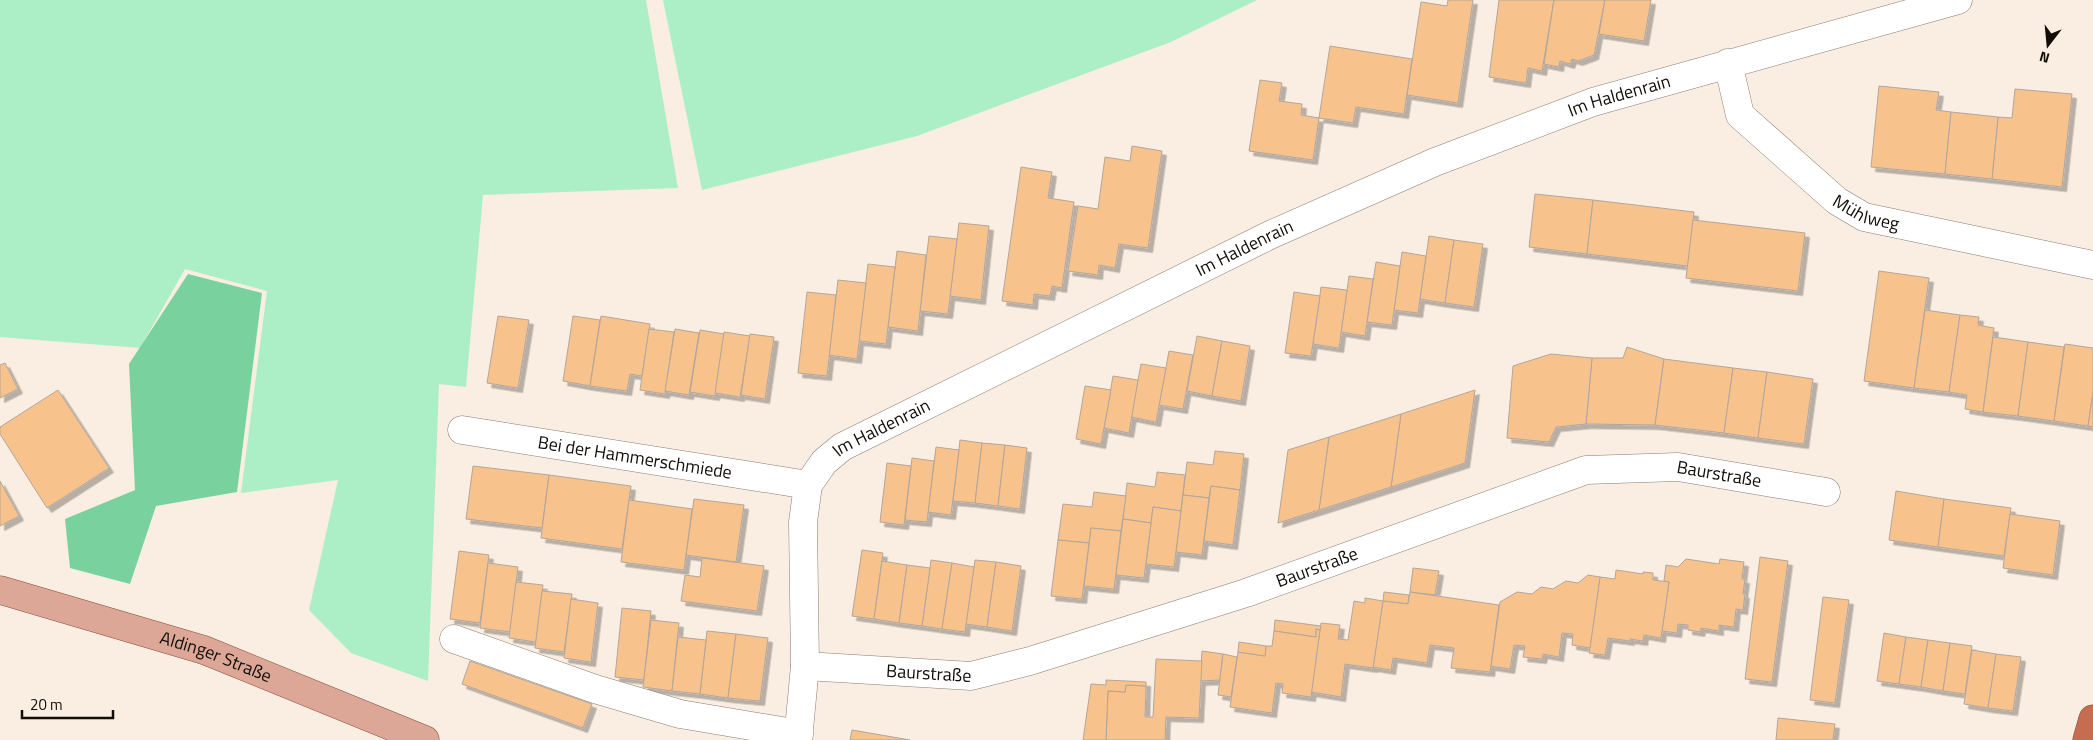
<svg xmlns="http://www.w3.org/2000/svg" width="2093" height="740" font-family="'Titillium Web',sans-serif">
  <style>
    .green { fill: #acefc6 }
    .forest { fill: #79d29e }
    .building { fill: #f8c28d; stroke: #b2a69b; filter: url(#shadow) }
    .lines { fill: none; stroke-linecap: round; stroke-linejoin: round }
    .minor-casing { stroke: #897d73; stroke-width: 29 }
    .major-casing { stroke: #864b38; stroke-width: 29 }
    .highway-casing { stroke: #864b38; stroke-width: 29 }
    .minor { stroke: #fff; stroke-width: 28 }
    .major { stroke: #dca797; stroke-width: 28 }
    .highway { stroke: #c56c51; stroke-width: 28 }
    .labels { text-anchor: middle; stroke-width: 4; stroke-linejoin: round; paint-order: stroke }
    .street-label { font-size: 18px; fill: #110d09; stroke: #faede1 }
  </style>
  <defs>
    <filter id="shadow"><feDropShadow dx="4.5" dy="4.5" stdDeviation="0" flood-color="#0004"/></filter>
  </defs>
  <rect width="100%" height="100%" fill="#faede1"/>
  <g class="green">
    <path d="M 0,0 L 646,0 L 678,188 L 483,195 L 466,387 L 439,384 L 428,681 L 351,653 L 309,610 L 338,480 L 241,493 L 267,291 L 185,269 L 140,348 L 0,337 Z"/>
    <path d="M 663,0 L 1257,0 L 1171,42 L 917,136 L 702,190 Z"/>
  </g>
  <path class="forest" d="M 188,274 L 262,293 L 237,492 L 156,506 L 130,584 L 70,568 L 65,519 L 135,490 L 129,364 Z"/>
  <g class="building">
    <path d="M 1448,0 L 1473,0 L 1458,103 L 1407,95 L 1421,2 L 1447,6 Z"/>
    <path d="M 1499,0 L 1554,0 L 1542,71 L 1528,68 L 1526,83 L 1489,77 Z"/>
    <path d="M 1554,0 L 1605,0 L 1594,55 L 1578,61 L 1572,59 L 1570,64 L 1560,61 L 1559,67 L 1544,64 Z"/>
    <path d="M 1605,0 L 1651,0 L 1644,41 L 1599,34 Z"/>
    <path d="M 1330,46 L 1412,59 L 1404,114 L 1356,107 L 1353,123 L 1319,118 Z"/>
    <path d="M 1260,80 L 1282,83 L 1279,101 L 1302,104 L 1301,115 L 1319,118 L 1313,160 L 1249,151 Z"/>
    <path d="M 1879,86 L 1939,92 L 1936,110 L 1951,112 L 1945,174 L 1871,167 Z"/>
    <path d="M 2015,89 L 2072,94 L 2062,187 L 1992,179 L 1998,117 L 2012,118 Z"/>
    <path d="M 1951,112 L 1998,117 L 1992,179 L 1945,174 Z"/>
    <path d="M 1132,146 L 1162,151 L 1148,248 L 1119,244 L 1115,268 L 1099,265 L 1098,275 L 1068,271 L 1078,206 L 1098,209 L 1105,157 L 1130,161 Z"/>
    <path d="M 1021,167 L 1052,172 L 1048,198 L 1074,202 L 1062,288 L 1052,286 L 1050,296 L 1034,294 L 1033,305 L 1002,301 Z"/>
    <path d="M 1535,194 L 1593,200 L 1587,254 L 1529,247 Z"/>
    <path d="M 1593,200 L 1694,212 L 1688,266 L 1587,254 Z"/>
    <path d="M 1693,220 L 1805,233 L 1798,291 L 1686,278 Z"/>
    <path d="M 959,223 L 989,226 L 981,300 L 950,296 Z"/>
    <path d="M 929,236 L 957,239 L 948,314 L 920,311 Z"/>
    <path d="M 1429,236 L 1454,240 L 1445,303 L 1420,299 Z"/>
    <path d="M 1454,240 L 1483,244 L 1474,307 L 1445,303 Z"/>
    <path d="M 897,251 L 926,255 L 918,331 L 888,327 Z"/>
    <path d="M 1402,252 L 1426,256 L 1418,313 L 1394,310 Z"/>
    <path d="M 1376,262 L 1400,266 L 1392,325 L 1367,322 Z"/>
    <path d="M 868,264 L 895,267 L 886,344 L 859,341 Z"/>
    <path d="M 1879,271 L 1929,278 L 1914,388 L 1864,381 Z"/>
    <path d="M 1349,276 L 1373,279 L 1365,336 L 1341,332 Z"/>
    <path d="M 838,280 L 866,283 L 857,359 L 829,355 Z"/>
    <path d="M 1321,287 L 1347,290 L 1339,348 L 1313,344 Z"/>
    <path d="M 807,292 L 836,295 L 827,376 L 798,373 Z"/>
    <path d="M 1294,292 L 1320,296 L 1311,356 L 1285,353 Z"/>
    <path d="M 1925,310 L 1960,315 L 1949,392 L 1914,388 Z"/>
    <path d="M 1960,315 L 1979,317 L 1978,325 L 1994,328 L 1983,412 L 1965,409 L 1967,395 L 1949,392 Z"/>
    <path d="M 498,316 L 529,320 L 518,388 L 487,383 Z"/>
    <path d="M 573,316 L 600,320 L 590,386 L 563,381 Z"/>
    <path d="M 601,316 L 650,324 L 642,376 L 630,374 L 627,391 L 590,386 Z"/>
    <path d="M 649,329 L 674,332 L 665,394 L 640,390 Z"/>
    <path d="M 675,329 L 699,333 L 689,395 L 665,391 Z"/>
    <path d="M 700,330 L 724,334 L 715,396 L 690,392 Z"/>
    <path d="M 724,332 L 750,336 L 740,397 L 715,393 Z"/>
    <path d="M 750,334 L 774,337 L 765,399 L 741,395 Z"/>
    <path d="M 1197,336 L 1222,341 L 1212,396 L 1187,391 Z"/>
    <path d="M 1993,337 L 2028,342 L 2018,416 L 1983,412 Z"/>
    <path d="M 1222,341 L 1250,346 L 1241,401 L 1212,396 Z"/>
    <path d="M 2028,342 L 2064,347 L 2054,421 L 2018,416 Z"/>
    <path d="M 2065,344 L 2093,348 L 2093,393 L 2088,426 L 2054,421 Z"/>
    <path d="M 1627,347 L 1664,359 L 1655,425 L 1586,424 L 1592,358 L 1623,358 Z"/>
    <path d="M 1169,351 L 1193,355 L 1183,409 L 1159,405 Z"/>
    <path d="M 1551,354 L 1592,358 L 1586,424 L 1556,427 L 1549,442 L 1507,438 L 1513,366 Z"/>
    <path d="M 1664,359 L 1733,368 L 1724,433 L 1655,425 Z"/>
    <path d="M 5,363 L 18,389 L 0,398 L 0,365 Z"/>
    <path d="M 1141,364 L 1166,368 L 1156,422 L 1131,417 Z"/>
    <path d="M 1733,368 L 1767,372 L 1758,438 L 1724,433 Z"/>
    <path d="M 1767,372 L 1813,379 L 1804,444 L 1758,438 Z"/>
    <path d="M 1113,376 L 1138,380 L 1129,433 L 1104,428 Z"/>
    <path d="M 1085,386 L 1111,390 L 1101,444 L 1076,439 Z"/>
    <path d="M 58,390 L 109,468 L 47,508 L 0,434 L 0,427 Z"/>
    <path d="M 1475,390 L 1465,463 L 1391,487 L 1401,414 Z"/>
    <path d="M 2093,393 L 2093,427 L 2088,426 Z"/>
    <path d="M 1401,414 L 1391,487 L 1319,510 L 1329,437 Z"/>
    <path d="M 1329,437 L 1319,510 L 1278,523 L 1288,450 Z"/>
    <path d="M 960,440 L 982,443 L 975,503 L 953,501 Z"/>
    <path d="M 982,443 L 1005,445 L 998,506 L 975,503 Z"/>
    <path d="M 1005,445 L 1027,448 L 1020,509 L 998,506 Z"/>
    <path d="M 936,447 L 959,450 L 951,515 L 928,512 Z"/>
    <path d="M 1215,451 L 1244,454 L 1240,490 L 1211,486 L 1209,498 L 1183,495 L 1187,462 L 1213,465 Z"/>
    <path d="M 912,458 L 934,461 L 927,522 L 905,520 Z"/>
    <path d="M 887,463 L 911,466 L 904,525 L 880,522 Z"/>
    <path d="M 473,466 L 549,475 L 542,528 L 466,519 Z"/>
    <path d="M 1157,472 L 1185,475 L 1181,511 L 1153,507 L 1151,523 L 1123,519 L 1127,483 L 1155,487 Z"/>
    <path d="M 549,475 L 631,486 L 622,549 L 541,538 Z"/>
    <path d="M 0,481 L 19,516 L 0,526 Z"/>
    <path d="M 1211,486 L 1240,490 L 1233,545 L 1204,541 Z"/>
    <path d="M 1896,491 L 1944,499 L 1938,547 L 1889,540 Z"/>
    <path d="M 1094,492 L 1126,496 L 1121,531 L 1091,528 L 1089,543 L 1058,540 L 1063,504 L 1092,507 Z"/>
    <path d="M 1183,495 L 1209,498 L 1202,555 L 1176,552 Z"/>
    <path d="M 694,499 L 744,505 L 736,562 L 686,555 Z"/>
    <path d="M 1944,499 L 2011,508 L 2004,556 L 1938,547 Z"/>
    <path d="M 629,500 L 692,509 L 684,570 L 621,562 Z"/>
    <path d="M 1153,507 L 1181,511 L 1174,567 L 1146,564 Z"/>
    <path d="M 2010,514 L 2060,521 L 2053,575 L 2003,568 Z"/>
    <path d="M 1123,519 L 1151,523 L 1144,578 L 1116,575 Z"/>
    <path d="M 1091,528 L 1121,531 L 1114,589 L 1084,586 Z"/>
    <path d="M 1058,540 L 1089,543 L 1082,599 L 1051,596 Z"/>
    <path d="M 862,550 L 883,553 L 874,619 L 852,616 Z"/>
    <path d="M 459,551 L 489,555 L 480,623 L 450,619 Z"/>
    <path d="M 1760,557 L 1788,561 L 1772,682 L 1745,679 Z"/>
    <path d="M 702,558 L 764,566 L 757,611 L 681,601 L 685,575 L 700,577 Z"/>
    <path d="M 1686,559 L 1719,564 L 1720,559 L 1744,562 L 1742,579 L 1745,579 L 1743,594 L 1745,594 L 1743,610 L 1736,609 L 1734,627 L 1719,625 L 1719,631 L 1701,628 L 1700,632 L 1688,630 L 1688,625 L 1678,624 L 1677,633 L 1662,631 L 1669,582 L 1664,581 L 1666,565 L 1678,567 Z"/>
    <path d="M 931,560 L 952,563 L 942,629 L 922,626 Z"/>
    <path d="M 975,560 L 996,562 L 987,627 L 966,624 Z"/>
    <path d="M 882,561 L 907,565 L 899,623 L 874,619 Z"/>
    <path d="M 996,562 L 1021,566 L 1012,631 L 987,627 Z"/>
    <path d="M 488,563 L 518,567 L 510,632 L 480,628 Z"/>
    <path d="M 952,563 L 974,567 L 965,632 L 942,629 Z"/>
    <path d="M 907,565 L 930,568 L 922,626 L 899,623 Z"/>
    <path d="M 1413,568 L 1439,571 L 1435,595 L 1410,592 Z"/>
    <path d="M 1616,570 L 1643,574 L 1643,572 L 1653,573 L 1653,580 L 1669,582 L 1661,638 L 1644,635 L 1643,641 L 1630,639 L 1630,641 L 1608,638 L 1605,655 L 1589,653 L 1600,577 L 1615,579 Z"/>
    <path d="M 1588,575 L 1600,577 L 1590,648 L 1572,645 L 1573,634 L 1562,633 L 1559,657 L 1543,654 L 1542,659 L 1523,657 L 1525,646 L 1514,645 L 1510,669 L 1491,666 L 1500,602 L 1517,592 L 1532,594 L 1541,587 L 1553,589 L 1566,581 L 1578,583 Z"/>
    <path d="M 516,582 L 543,585 L 536,642 L 509,638 Z"/>
    <path d="M 542,591 L 572,594 L 564,652 L 535,648 Z"/>
    <path d="M 1384,592 L 1409,595 L 1408,604 L 1383,601 Z"/>
    <path d="M 1410,592 L 1499,605 L 1490,672 L 1451,668 L 1454,648 L 1430,645 L 1427,663 L 1393,658 L 1391,670 L 1373,667 L 1383,601 L 1408,604 Z"/>
    <path d="M 1823,597 L 1849,600 L 1835,703 L 1810,700 Z"/>
    <path d="M 1365,598 L 1383,601 L 1373,668 L 1345,664 L 1341,697 L 1311,692 L 1321,623 L 1340,625 L 1338,639 L 1348,640 L 1354,601 L 1365,603 Z"/>
    <path d="M 571,599 L 598,603 L 591,662 L 564,658 Z"/>
    <path d="M 622,608 L 651,611 L 644,680 L 615,677 Z"/>
    <path d="M 651,620 L 679,623 L 672,691 L 643,687 Z"/>
    <path d="M 1275,620 L 1321,626 L 1320,630 L 1316,629 L 1316,637 L 1274,631 Z"/>
    <path d="M 1316,629 L 1320,630 L 1311,697 L 1282,693 L 1283,684 L 1276,683 L 1272,713 L 1230,707 L 1238,652 L 1265,656 L 1266,646 L 1272,646 L 1274,631 L 1316,637 Z"/>
    <path d="M 707,631 L 736,634 L 728,698 L 700,694 Z"/>
    <path d="M 1884,633 L 1906,637 L 1899,684 L 1877,681 Z"/>
    <path d="M 736,634 L 768,638 L 760,701 L 728,698 Z"/>
    <path d="M 678,637 L 706,640 L 700,694 L 672,691 Z"/>
    <path d="M 1906,637 L 1928,640 L 1921,687 L 1899,684 Z"/>
    <path d="M 1928,640 L 1950,643 L 1943,691 L 1921,687 Z"/>
    <path d="M 1239,642 L 1266,646 L 1265,656 L 1238,652 Z"/>
    <path d="M 1950,643 L 1972,646 L 1965,694 L 1943,691 Z"/>
    <path d="M 1972,650 L 1996,654 L 1988,708 L 1964,704 Z"/>
    <path d="M 1202,651 L 1223,654 L 1220,680 L 1200,681 Z"/>
    <path d="M 1223,654 L 1237,657 L 1231,697 L 1218,695 Z"/>
    <path d="M 1996,654 L 2021,657 L 2013,711 L 1988,708 Z"/>
    <path d="M 1156,659 L 1202,661 L 1199,718 L 1166,717 L 1165,740 L 1106,740 L 1108,691 L 1125,692 L 1126,685 L 1146,686 L 1145,717 L 1153,717 Z"/>
    <path d="M 470,661 L 592,704 L 583,728 L 462,684 Z"/>
    <path d="M 1106,680 L 1146,682 L 1146,686 L 1126,685 L 1125,692 L 1108,691 L 1106,740 L 1083,740 L 1091,684 L 1106,685 Z"/>
    <path d="M 1778,718 L 1835,724 L 1833,740 L 1776,740 Z"/>
    <path d="M 852,730 L 910,740 L 850,740 Z"/>
  </g>
  <g class="lines">
    <defs>
      <g id="minor">
        <path id="s1" d="M 1728,63 L 1740,115 L 1837,201 L 1864,217 L 2093,265"/>
        <path id="s2" d="M 462,430 L 808,485"/>
        <path d="M 454,639 L 595,689 L 680,714 L 799,734"/>
        <path id="s3" d="M 805,666 L 971,676 L 1030,661 L 1246,593 L 1586,470 L 1678,467 L 1826,492"/>
        <path id="s4" d="M 798,740 L 805,666 L 803,522 L 808,485 L 824,462 L 842,447 L 1270,235 L 1435,162 L 1593,102 L 1958,0"/>
      </g>
      <g id="major">
        <path id="s5" d="M 0,590 L 204,650 L 425,740"/>
      </g>
      <path id="highway" d="M 2087,740 L 2093,719"/>
    </defs>
    <use href="#minor" class="minor-casing"/>
    <use href="#major" class="major-casing"/>
    <use href="#highway" class="highway-casing"/>
    <use href="#minor" class="minor"/>
    <use href="#major" class="major"/>
    <use href="#highway" class="highway"/>
  </g>
  <g class="labels">
    <g class="street-label">
      <text dy="6" stroke="none"><textPath href="#s4" startOffset="1161">Im Haldenrain</textPath></text>
      <text dy="6" stroke="none"><textPath href="#s1" startOffset="215">Mühlweg</textPath></text>
      <text dy="6" stroke="none"><textPath href="#s4" startOffset="756">Im Haldenrain</textPath></text>
      <text dy="6" stroke="none"><textPath href="#s4" startOffset="351">Im Haldenrain</textPath></text>
      <text dy="6" stroke="none"><textPath href="#s2" startOffset="175">Bei der Hammerschmiede</textPath></text>
      <text dy="6" stroke="none"><textPath href="#s3" startOffset="949">Baurstraße</textPath></text>
      <text dy="6" stroke="none"><textPath href="#s3" startOffset="529">Baurstraße</textPath></text>
      <text dy="6" stroke="none"><textPath href="#s5" startOffset="226">Aldinger Straße</textPath></text>
      <text dy="6" stroke="none"><textPath href="#s3" startOffset="124">Baurstraße</textPath></text>
    </g>
  </g>
  <g transform="translate(2048 45) rotate(196)" stroke="#faede1" stroke-width="4" paint-order="stroke">
  <path d="M0-4L9 19L0 12L-9 19Z" fill="#110d09"/>
  <text y="-8" font-size="14" font-weight="bold" text-anchor="middle" fill="#110d09">N</text>
  </g>
  <path d="M22 710v8h91v-8" fill="none" stroke="#110d09" stroke-width="2.5"/>
  <text x="30" y="710" font-size="15" fill="#110d09" stroke="#faede1" stroke-width="4" paint-order="stroke">20 m</text>
</svg>
